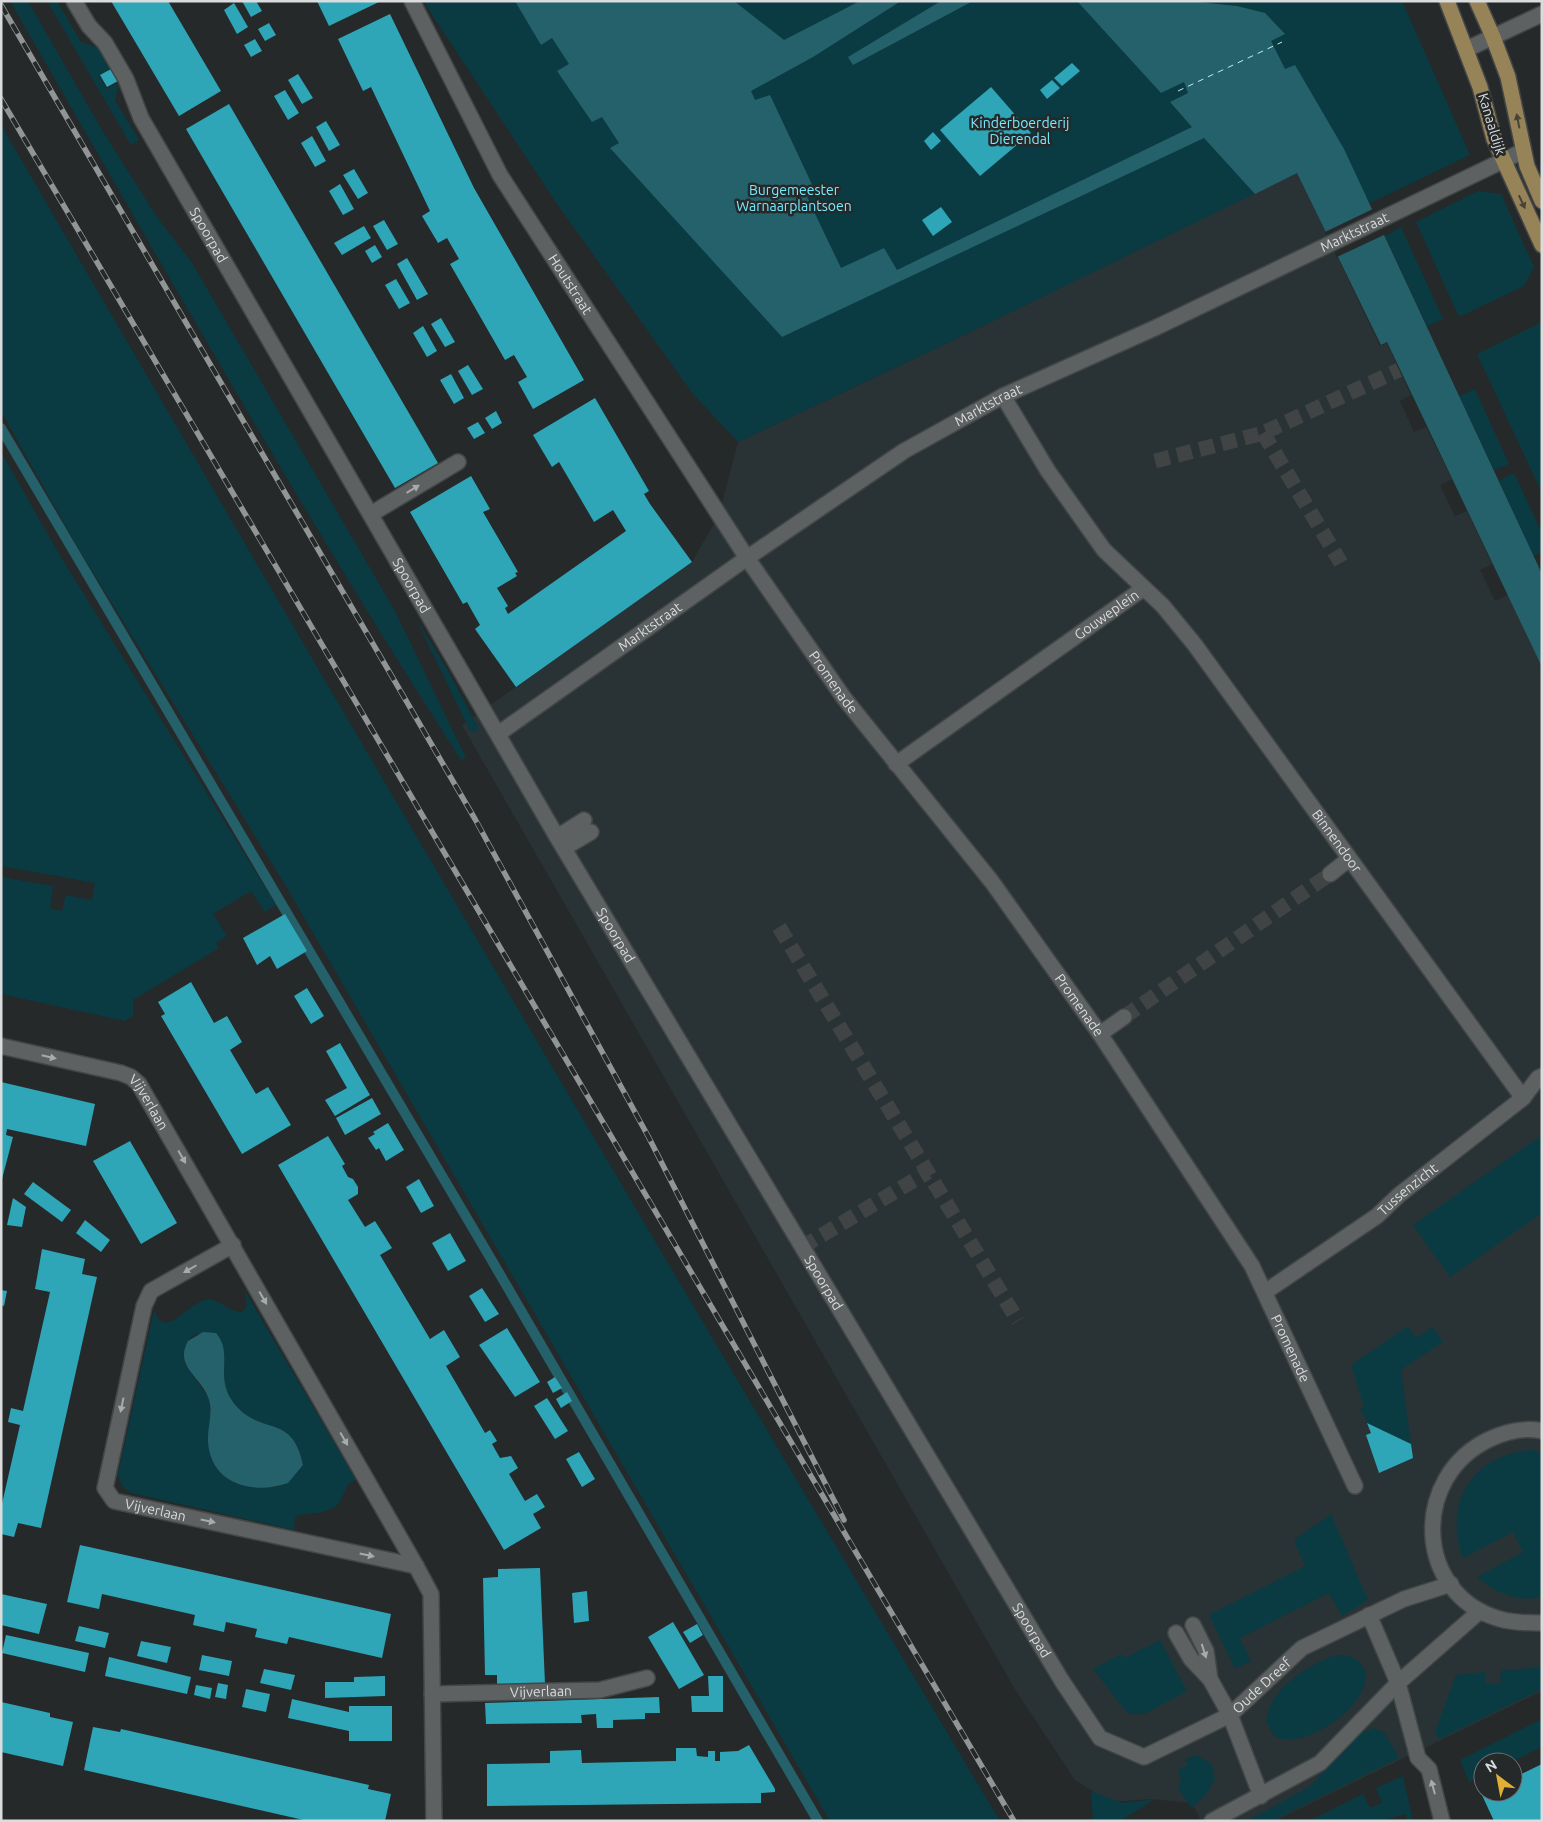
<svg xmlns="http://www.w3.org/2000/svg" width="1543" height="1822" font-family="Ubuntu,sans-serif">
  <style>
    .built { fill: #293335 }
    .green { fill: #0a3b42; fill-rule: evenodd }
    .water { fill: #25616a }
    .pier { fill: #252929 }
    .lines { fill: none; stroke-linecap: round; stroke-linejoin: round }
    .stream { stroke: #25616a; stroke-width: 10 }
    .ferry { stroke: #baedf7; stroke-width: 1; stroke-dasharray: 6 5; stroke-linecap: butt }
    .building { fill: #2ea6b8 }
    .minor-tunnel { stroke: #404444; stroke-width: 15; stroke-dasharray: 15 8; stroke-linecap: butt }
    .minor-casing { stroke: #434647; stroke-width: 18 }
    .major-casing { stroke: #434647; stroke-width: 18 }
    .minor { stroke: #5d6161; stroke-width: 15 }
    .major { stroke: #968357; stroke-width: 15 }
    .rail-casing { stroke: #929596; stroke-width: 5.5 }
    .rail { stroke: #252929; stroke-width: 4; stroke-dasharray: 11; stroke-linecap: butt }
    .oneway { fill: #474437 }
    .oneway2 { fill: #a8abab }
    .labels { text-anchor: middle; stroke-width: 5; stroke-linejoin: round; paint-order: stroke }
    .park-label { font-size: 14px; fill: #77eafe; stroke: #252929 }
    .street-label { font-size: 14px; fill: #dadcdd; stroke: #252929 }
  </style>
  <rect width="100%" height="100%" fill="#252929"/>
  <path class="built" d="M 1297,172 L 1380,346 L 1387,343 L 1411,395 L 1400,401 L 1414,432 L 1426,427 L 1452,479 L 1440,485 L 1455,516 L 1467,511 L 1492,564 L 1480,570 L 1495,601 L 1508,595 L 1542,667 L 1542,1691 L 1274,1821 L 1201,1821 L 1192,1803 L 1151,1799 L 1110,1802 L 1075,1780 L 1016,1691 L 462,725 L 692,562 L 719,515 L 738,442 L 958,338 Z"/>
  <g class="green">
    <path d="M 10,1 L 28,1 L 102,130 L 157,217 L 192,263 L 395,611 L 466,758 L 461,760 C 302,513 157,256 10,1 Z"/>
    <path d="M 47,1 L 57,1 L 81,42 L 99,48 L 111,68 L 99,76 L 107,89 L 119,82 L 115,100 L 139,140 L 131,145 Z"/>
    <path d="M 423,1 L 1402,1 L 1470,155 L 1370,203 L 1368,199 L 1297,173 L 958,338 L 738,442 L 693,394 L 557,204 Z"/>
    <path d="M 1,125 C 331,693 663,1258 1000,1821 L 830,1821 L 284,883 L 78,548 L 1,411 Z"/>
    <path d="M 1478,191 L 1501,194 L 1534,267 L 1524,286 L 1459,317 L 1416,222 Z"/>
    <path d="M 1401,227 L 1443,319 L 1427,326 L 1385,236 Z"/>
    <path d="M 1542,322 L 1542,493 L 1477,354 Z"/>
    <path d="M 1475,389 L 1509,464 L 1494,470 L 1459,396 Z"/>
    <path d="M 1,452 L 59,554 L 276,905 L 265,912 L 251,891 L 213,914 L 227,936 L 216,943 L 219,948 L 133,1000 L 133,1016 L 125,1021 L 1,994 L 1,877 L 53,886 L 50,908 L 62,911 L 66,895 L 92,900 L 95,883 L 1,866 Z"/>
    <path d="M 1514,473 L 1542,533 L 1542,552 L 1533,556 L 1499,481 Z"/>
    <path d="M 415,617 L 447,669 L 479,729 L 474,732 L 470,731 Z"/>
    <path d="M 1542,1135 L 1542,1213 L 1450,1277 L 1413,1225 Z"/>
    <path d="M 245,1291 L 356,1480 C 343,1482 345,1500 335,1507 C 324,1514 308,1513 296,1516 L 294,1523 L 295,1530 L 132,1493 C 123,1489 120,1483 118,1474 L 154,1310 C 165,1342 187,1303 206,1300 C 221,1298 227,1312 242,1312 L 247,1307 ZM 197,1333 L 223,1367 L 225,1388 L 232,1401 L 248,1417 L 259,1423 L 283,1430 L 298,1447 L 303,1465 L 277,1487 L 252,1487 L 234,1483 L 208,1444 L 211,1414 L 208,1397 L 185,1364 C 181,1351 186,1340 197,1333 Z"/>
    <path d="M 1408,1326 L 1416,1338 L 1433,1327 L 1443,1342 L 1401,1370 L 1411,1444 L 1367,1423 L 1360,1409 L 1364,1407 L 1351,1365 Z"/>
    <path d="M 1533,1450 L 1542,1452 L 1542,1597 C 1518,1603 1494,1592 1477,1577 L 1523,1552 L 1513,1532 L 1463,1558 C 1442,1503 1474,1453 1533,1450 Z"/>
    <path d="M 1331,1514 L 1368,1600 L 1342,1616 L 1329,1593 L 1240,1638 L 1251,1661 L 1235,1669 L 1209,1615 L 1305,1566 L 1294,1540 Z"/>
    <path d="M 1160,1640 L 1187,1691 L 1145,1714 L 1128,1714 L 1093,1669 L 1122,1654 L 1124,1658 Z"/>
    <path d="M 1336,1655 C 1346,1655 1354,1655 1361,1664 C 1385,1694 1307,1754 1274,1736 L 1266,1721 C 1270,1688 1308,1665 1336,1655 Z"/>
    <path d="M 1542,1667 L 1542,1689 L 1439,1739 L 1435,1732 L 1456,1675 L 1485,1672 L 1486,1684 L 1501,1683 L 1500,1671 Z"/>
    <path d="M 1542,1719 L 1542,1747 L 1511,1762 L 1483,1762 L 1483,1775 L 1469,1782 L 1460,1760 Z"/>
    <path d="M 1374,1728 L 1385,1733 L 1399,1758 L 1272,1821 L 1247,1821 L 1309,1787 L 1358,1734 Z"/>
    <path d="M 1196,1755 L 1212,1764 L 1215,1779 L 1206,1795 L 1192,1808 L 1178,1789 L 1181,1777 L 1178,1770 L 1188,1765 L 1185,1759 Z"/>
    <path d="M 1403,1776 L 1413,1821 L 1408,1821 L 1405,1814 L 1380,1821 L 1309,1821 L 1363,1794 L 1370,1808 L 1382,1803 L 1376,1788 Z"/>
    <path d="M 1091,1791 L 1123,1803 L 1155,1799 L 1120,1821 L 1093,1821 Z"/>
  </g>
  <g class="water">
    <path d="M 515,1 L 734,1 L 784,40 L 860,1 L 901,1 L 813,57 L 751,91 L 755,100 L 770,95 L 816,193 L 807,197 L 841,268 L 884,248 L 897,270 L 1192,127 L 1170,102 L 1188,93 L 1184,82 L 1161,93 L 1077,1 L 1189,1 L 1237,6 L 1265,13 L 1285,34 L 1271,41 L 1285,69 L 1295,65 L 1344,149 L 1542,574 L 1542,667 L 1387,342 L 1381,345 L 1297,173 L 1255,194 L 1204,138 L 782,337 L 610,148 L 619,143 L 602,117 L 592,122 L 557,71 L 569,64 L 552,38 L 541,45 Z"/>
    <path d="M 941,1 L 973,1 L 853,65 L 848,57 Z"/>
    <path d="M 203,1332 L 216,1333 C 234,1354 214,1376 233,1402 C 260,1438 292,1411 303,1465 L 288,1483 C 254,1495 211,1485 208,1442 C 207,1427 214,1412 208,1397 C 200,1376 174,1366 188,1341 Z"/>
  </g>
  <path class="pier" d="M 1375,208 L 1386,234 L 1337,257 L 1325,232 Z"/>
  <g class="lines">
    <path class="stream" d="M 1,428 L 491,1259 L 818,1821"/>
    <path class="ferry" d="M 1178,91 L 1282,42"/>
  </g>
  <g class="building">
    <path d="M 111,1 L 168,1 L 221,91 L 179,116 Z"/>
    <path d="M 242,1 L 256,1 L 262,11 L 251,17 Z"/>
    <path d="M 317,1 L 381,1 L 329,26 Z"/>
    <path d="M 234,3 L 248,27 L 237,34 L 224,10 Z"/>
    <path d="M 390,14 L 474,188 L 584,380 L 533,409 L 518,382 L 527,377 L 514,355 L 505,360 L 450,264 L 459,259 L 447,238 L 438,243 L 422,216 L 430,211 L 371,87 L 363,91 L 338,39 Z"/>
    <path d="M 269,23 L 276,35 L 265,41 L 258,29 Z"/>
    <path d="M 255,39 L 262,51 L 251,57 L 244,45 Z"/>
    <path d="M 1072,63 L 1080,71 L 1062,86 L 1054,78 Z"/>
    <path d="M 111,69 L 118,81 L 107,87 L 100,75 Z"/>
    <path d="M 298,74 L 313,98 L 302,104 L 288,80 Z"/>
    <path d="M 1052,80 L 1060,88 L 1047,99 L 1040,90 Z"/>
    <path d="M 991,87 L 1031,133 L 980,176 L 940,130 Z"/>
    <path d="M 285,90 L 299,113 L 288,120 L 274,96 Z"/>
    <path d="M 229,104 L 438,463 L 395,488 L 186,129 Z"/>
    <path d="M 326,121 L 340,145 L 329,151 L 316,127 Z"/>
    <path d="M 933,132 L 941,141 L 931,150 L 924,141 Z"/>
    <path d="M 312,136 L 326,161 L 315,167 L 301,143 Z"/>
    <path d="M 354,169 L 368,193 L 358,199 L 343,175 Z"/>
    <path d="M 340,184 L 354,209 L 343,215 L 329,191 Z"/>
    <path d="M 941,207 L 952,222 L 933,236 L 922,220 Z"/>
    <path d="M 384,220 L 398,244 L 387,250 L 373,226 Z"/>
    <path d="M 364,226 L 371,238 L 342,255 L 334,243 Z"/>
    <path d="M 375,245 L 382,257 L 372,263 L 365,251 Z"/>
    <path d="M 407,258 L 428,294 L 417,300 L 397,264 Z"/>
    <path d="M 396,279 L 410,303 L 399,309 L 385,285 Z"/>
    <path d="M 441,318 L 455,342 L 445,347 L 431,324 Z"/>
    <path d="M 423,326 L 437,351 L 427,357 L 413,333 Z"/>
    <path d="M 468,365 L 483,389 L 472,395 L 458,371 Z"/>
    <path d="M 451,374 L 464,398 L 454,404 L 440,380 Z"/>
    <path d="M 595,398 L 649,491 L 644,494 L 650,504 L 692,562 L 516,687 L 475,629 L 480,625 L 467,602 L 463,604 L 410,512 L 471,476 L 490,509 L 483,512 L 518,572 L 515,573 L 517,576 L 497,588 L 508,606 L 505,608 L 508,614 L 626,531 L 613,510 L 594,522 L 559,462 L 552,467 L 533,435 Z"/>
    <path d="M 496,411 L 502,423 L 492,429 L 485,418 Z"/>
    <path d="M 478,422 L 485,433 L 474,439 L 467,428 Z"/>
    <path d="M 285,914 L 307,951 L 277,969 L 270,956 L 257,965 L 243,938 Z"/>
    <path d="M 191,982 L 214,1023 L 227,1016 L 242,1042 L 230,1050 L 256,1094 L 268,1087 L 291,1125 L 242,1154 L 161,1016 L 165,1014 L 158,1002 Z"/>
    <path d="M 307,988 L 324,1016 L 311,1024 L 294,996 Z"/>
    <path d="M 340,1043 L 370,1095 L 335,1116 L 325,1100 L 347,1088 L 326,1051 Z"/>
    <path d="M 1,1082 L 95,1104 L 86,1146 L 7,1129 L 6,1135 L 13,1137 L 1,1183 Z"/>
    <path d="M 372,1098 L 381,1114 L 345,1135 L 336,1118 Z"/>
    <path d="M 388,1123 L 404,1150 L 386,1161 L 379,1148 L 376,1150 L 368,1138 L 375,1134 L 373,1132 Z"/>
    <path d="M 328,1136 L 345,1164 L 342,1166 L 348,1177 L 353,1179 L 358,1187 L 358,1194 L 348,1200 L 365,1227 L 375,1221 L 392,1248 L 380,1255 L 430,1339 L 444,1330 L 460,1357 L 446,1366 L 485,1433 L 490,1430 L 497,1441 L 492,1444 L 500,1458 L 511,1456 L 518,1468 L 509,1474 L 525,1501 L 537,1494 L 545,1507 L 533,1514 L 541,1528 L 504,1550 L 278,1165 Z"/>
    <path d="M 130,1141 L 177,1223 L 141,1244 L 93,1161 Z"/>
    <path d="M 419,1179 L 434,1206 L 421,1213 L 406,1187 Z"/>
    <path d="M 33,1182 L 71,1210 L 62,1222 L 24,1194 Z"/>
    <path d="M 13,1198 L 26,1207 L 22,1227 L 7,1225 Z"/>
    <path d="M 85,1220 L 110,1240 L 101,1252 L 76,1233 Z"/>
    <path d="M 450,1233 L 466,1261 L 448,1271 L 432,1243 Z"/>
    <path d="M 42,1249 L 85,1259 L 82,1274 L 97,1277 L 41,1528 L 18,1523 L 14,1537 L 1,1534 L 1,1508 L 20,1425 L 8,1422 L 11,1408 L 23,1411 L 50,1292 L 35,1289 Z"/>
    <path d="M 482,1288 L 499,1314 L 485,1322 L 469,1296 Z"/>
    <path d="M 1,1290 L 7,1291 L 4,1306 L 1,1305 Z"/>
    <path d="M 507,1328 L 540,1382 L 515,1397 L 479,1345 Z"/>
    <path d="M 555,1377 L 562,1388 L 553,1393 L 547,1382 Z"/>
    <path d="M 567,1392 L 572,1401 L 561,1408 L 556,1399 Z"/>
    <path d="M 547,1398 L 568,1431 L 555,1439 L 534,1406 Z"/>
    <path d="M 1367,1423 L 1411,1444 L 1413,1458 L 1379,1473 L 1366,1435 L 1371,1433 Z"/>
    <path d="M 579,1452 L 595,1479 L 582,1487 L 566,1459 Z"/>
    <path d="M 80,1545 L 391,1614 L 382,1658 L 289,1637 L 287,1644 L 255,1637 L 257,1629 L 226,1622 L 224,1632 L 193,1625 L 195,1615 L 102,1594 L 99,1609 L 67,1602 Z"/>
    <path d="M 540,1568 L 545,1684 L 497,1686 L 497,1675 L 485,1675 L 483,1578 L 498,1577 L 498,1569 Z"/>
    <path d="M 587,1591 L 589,1621 L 574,1623 L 572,1593 Z"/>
    <path d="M 1,1594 L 47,1604 L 39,1634 L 1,1625 Z"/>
    <path d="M 673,1622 L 704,1675 L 679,1689 L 648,1637 Z"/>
    <path d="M 697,1624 L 703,1635 L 690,1643 L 683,1632 Z"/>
    <path d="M 79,1626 L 109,1633 L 105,1648 L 75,1641 Z"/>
    <path d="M 6,1635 L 89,1653 L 85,1672 L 2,1653 Z"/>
    <path d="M 141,1641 L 171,1647 L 167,1663 L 137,1656 Z"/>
    <path d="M 202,1655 L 232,1661 L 229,1676 L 199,1670 Z"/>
    <path d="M 109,1657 L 191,1677 L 187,1694 L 105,1676 Z"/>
    <path d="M 264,1669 L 295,1675 L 291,1690 L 260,1683 Z"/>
    <path d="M 385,1676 L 385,1696 L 325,1698 L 325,1682 L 354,1682 L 354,1677 Z"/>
    <path d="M 708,1676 L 723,1676 L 723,1712 L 692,1712 L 691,1696 L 709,1696 Z"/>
    <path d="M 218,1683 L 228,1685 L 226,1699 L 215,1697 Z"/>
    <path d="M 196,1685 L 212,1688 L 210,1699 L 194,1695 Z"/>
    <path d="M 246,1689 L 270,1694 L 266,1712 L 242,1707 Z"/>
    <path d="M 659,1697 L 660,1713 L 645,1713 L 645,1719 L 613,1720 L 613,1728 L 597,1728 L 596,1714 L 581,1715 L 582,1723 L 486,1724 L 485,1703 Z"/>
    <path d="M 292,1699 L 349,1712 L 349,1706 L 392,1706 L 392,1741 L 349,1741 L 349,1731 L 288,1718 Z"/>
    <path d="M 1,1702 L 50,1713 L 50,1717 L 73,1722 L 63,1766 L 1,1752 Z"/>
    <path d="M 93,1727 L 120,1732 L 121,1729 L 369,1785 L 368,1789 L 391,1794 L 385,1821 L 308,1821 L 84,1770 Z"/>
    <path d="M 749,1745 L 775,1789 L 775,1792 L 761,1793 L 761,1803 L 487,1806 L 487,1764 L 550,1763 L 550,1751 L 581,1750 L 582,1763 L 676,1761 L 676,1748 L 696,1748 L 697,1756 L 708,1757 L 708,1751 L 715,1751 L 715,1761 L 720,1761 L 720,1752 L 738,1751 Z"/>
    <path d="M 1542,1764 L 1542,1821 L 1494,1821 L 1481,1793 L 1513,1792 L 1513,1778 Z"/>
  </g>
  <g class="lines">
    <g class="minor-tunnel">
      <path d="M 1263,433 L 1341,563"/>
      <path d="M 1155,461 L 1263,433 L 1399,370"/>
      <path d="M 779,927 L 1018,1321"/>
      <path d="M 1124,1017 L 1330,874"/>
      <path d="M 802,1247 L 928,1172"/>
    </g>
    <defs>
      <g id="minor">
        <path id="s1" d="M 74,1 L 89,26 L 105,43 L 126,79 L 141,118 L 557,837 L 1062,1681 L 1100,1738 L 1144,1757 L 1230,1715 L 1210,1679 L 1191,1659 L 1176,1633"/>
        <path id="s2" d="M 412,1 L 500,175 L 747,558 L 844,698 L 992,882 L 1100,1034 L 1252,1266 L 1355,1486"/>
        <path d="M 1467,49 L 1542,14"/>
        <path id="s3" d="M 1003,396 L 1048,471 L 1104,550 L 1163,606 L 1195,645 L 1523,1098"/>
        <path d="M 371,514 L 458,462"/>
        <path id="s4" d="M 498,734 L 747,558 L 904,451 L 1003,396 L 1157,327 L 1523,151"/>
        <path id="s5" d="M 896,764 L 1144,588"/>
        <path d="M 557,837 L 584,820"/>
        <path d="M 564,848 L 591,832"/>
        <path d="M 1330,874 L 1349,859"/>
        <path d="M 1100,1034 L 1124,1017"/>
        <path id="s6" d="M 1,1046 L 121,1073 L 131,1077 L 139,1084 L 416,1566 L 431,1594 L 434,1821"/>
        <path id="s7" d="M 233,1245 L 151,1291 L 144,1306 L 105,1488 L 114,1501 L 416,1566"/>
        <path id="s8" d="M 1265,1292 L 1377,1216 L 1399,1195 L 1523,1098 L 1538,1078 L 1542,1076"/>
        <path d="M 1542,1431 C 1525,1427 1505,1432 1490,1439 C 1410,1476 1414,1595 1500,1619 C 1513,1623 1528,1623 1542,1623"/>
        <path d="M 1369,1615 L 1398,1683 L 1418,1758 L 1429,1769 L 1442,1821"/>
        <path d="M 1193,1625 L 1206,1651 L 1210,1679"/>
        <path id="s9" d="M 432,1694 L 600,1690 L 647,1678"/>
        <path id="s10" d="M 1261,1796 L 1230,1715 L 1302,1648 L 1404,1599 L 1451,1584"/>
        <path d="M 1212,1821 L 1320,1763 L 1398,1683 L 1480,1611"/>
      </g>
      <g id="major">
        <path d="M 1447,1 L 1480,87 L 1494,139 L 1542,245"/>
        <path d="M 1477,1 L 1493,37 L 1508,77 L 1527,166 L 1542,201"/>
      </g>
    </defs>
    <use href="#minor" class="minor-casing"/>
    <use href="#major" class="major-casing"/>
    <use href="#minor" class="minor"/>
    <use href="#major" class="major"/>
    <defs>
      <g id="rail">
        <path d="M 1,5 L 475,819 L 648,1136 L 844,1520"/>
        <path d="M 1,99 L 1014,1821"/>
      </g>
    </defs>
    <use href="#rail" class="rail-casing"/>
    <use href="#rail" class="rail"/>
  </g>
  <defs><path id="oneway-solid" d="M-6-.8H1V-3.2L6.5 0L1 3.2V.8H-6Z" transform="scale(1.25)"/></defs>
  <g class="oneway">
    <use href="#oneway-solid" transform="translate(1518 121) rotate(-101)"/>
    <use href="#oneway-solid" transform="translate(1522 202) rotate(65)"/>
  </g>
  <g class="oneway2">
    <use href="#oneway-solid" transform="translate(413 489) rotate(-31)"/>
    <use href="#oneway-solid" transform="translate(49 1057) rotate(13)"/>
    <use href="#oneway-solid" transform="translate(182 1157) rotate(60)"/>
    <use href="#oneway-solid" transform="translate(190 1269) rotate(150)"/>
    <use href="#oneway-solid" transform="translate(263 1298) rotate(60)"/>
    <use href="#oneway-solid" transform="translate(122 1405) rotate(102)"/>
    <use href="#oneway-solid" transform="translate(344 1439) rotate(60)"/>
    <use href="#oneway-solid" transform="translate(208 1521) rotate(12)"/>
    <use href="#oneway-solid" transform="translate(367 1555) rotate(12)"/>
    <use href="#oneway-solid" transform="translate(1204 1651) rotate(72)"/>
    <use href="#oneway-solid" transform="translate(1433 1787) rotate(-105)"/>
  </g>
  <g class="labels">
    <g class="park-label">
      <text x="1020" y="128">Kinderboerderij<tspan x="1020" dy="16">Dierendal</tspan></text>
      <text x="794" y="195">Burgemeester<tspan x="794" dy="16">Warnaarplantsoen</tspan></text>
    </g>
    <g class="street-label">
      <text transform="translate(1492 124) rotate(73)" y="5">Kanaaldijk</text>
      <text dy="5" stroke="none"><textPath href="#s4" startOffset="996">Marktstraat</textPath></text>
      <text dy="5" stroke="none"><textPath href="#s1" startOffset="271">Spoorpad</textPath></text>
      <text dy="5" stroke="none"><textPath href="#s2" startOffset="325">Houtstraat</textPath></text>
      <text dy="5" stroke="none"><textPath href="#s4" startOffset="591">Marktstraat</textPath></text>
      <text dy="5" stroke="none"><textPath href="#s1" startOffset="676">Spoorpad</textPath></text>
      <text dy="5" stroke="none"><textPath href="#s5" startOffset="258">Gouweplein</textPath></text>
      <text dy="5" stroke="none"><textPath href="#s4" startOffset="186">Marktstraat</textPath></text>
      <text dy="5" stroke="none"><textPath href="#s2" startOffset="802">Promenade</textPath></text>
      <text dy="5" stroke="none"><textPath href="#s3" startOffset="558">Binnendoor</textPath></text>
      <text dy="5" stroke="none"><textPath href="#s1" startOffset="1081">Spoorpad</textPath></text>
      <text dy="5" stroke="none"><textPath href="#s2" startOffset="1208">Promenade</textPath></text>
      <text dy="5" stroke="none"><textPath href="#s6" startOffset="165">Vijverlaan</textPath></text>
      <text dy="5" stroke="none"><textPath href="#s8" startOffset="176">Tussenzicht</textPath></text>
      <text dy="5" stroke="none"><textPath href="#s1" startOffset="1486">Spoorpad</textPath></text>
      <text dy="5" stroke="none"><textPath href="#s2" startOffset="1612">Promenade</textPath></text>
      <text dy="5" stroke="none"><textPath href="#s7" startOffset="355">Vijverlaan</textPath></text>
      <text dy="5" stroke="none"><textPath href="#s1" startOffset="1891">Spoorpad</textPath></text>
      <text dy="5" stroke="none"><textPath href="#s10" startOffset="130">Oude Dreef</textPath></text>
      <text dy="5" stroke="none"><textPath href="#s9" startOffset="109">Vijverlaan</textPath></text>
    </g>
  </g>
  <rect width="1543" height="1822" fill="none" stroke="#dadcdd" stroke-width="5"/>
  <g transform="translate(1498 1777) rotate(328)"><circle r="24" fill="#252929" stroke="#6d7171"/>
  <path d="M0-4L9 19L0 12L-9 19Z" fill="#e1af34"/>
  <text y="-8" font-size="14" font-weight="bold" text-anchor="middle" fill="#dadcdd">N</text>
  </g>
</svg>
